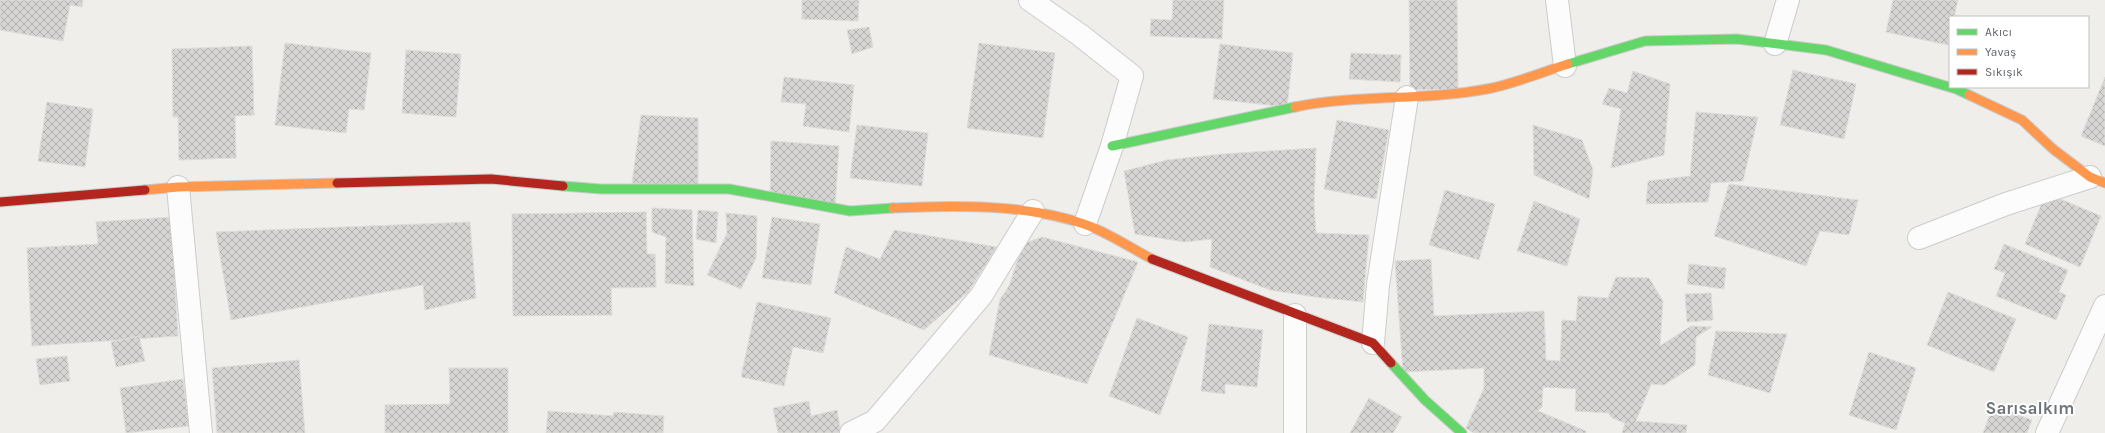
<svg xmlns="http://www.w3.org/2000/svg" width="2105" height="433" font-family="Karla,sans-serif">
  <style>
    .building { fill: url(#building-cross-hatch); stroke: #deddd9 }
    .lines { fill: none; stroke-linecap: round; stroke-linejoin: round }
    .street-casing { stroke: #cbcccc; stroke-width: 24 }
    .fast-casing { stroke: #cacacb; stroke-width: 11 }
    .slow-casing { stroke: #cacacb; stroke-width: 11 }
    .jam-casing { stroke: #cacacb; stroke-width: 11 }
    .street { stroke: #fdfcfc; stroke-width: 22 }
    .fast { stroke: #63d668; stroke-width: 9 }
    .slow { stroke: #ff974d; stroke-width: 9 }
    .jam { stroke: #b3261e; stroke-width: 9 }
    .labels { text-anchor: middle; stroke-width: 3.5; stroke-linejoin: round; paint-order: stroke }
    .quarter-label { font-size: 17px; font-weight: bold; fill: #70757a; stroke: #fff }
  </style>
  <defs>
    <pattern id="building-cross-hatch" width="8" height="8" patternUnits="userSpaceOnUse"><rect width="8" height="8" fill="#d6d5d3"/><path d="M0 0l8 8M0 8l8-8" fill="none" stroke="#b1b0af"/></pattern>
  </defs>
  <rect width="100%" height="100%" fill="#efeeea"/>
  <g class="building">
    <path d="M 0,0 L 83,0 L 82,7 L 70,5 L 63,41 L 0,30 Z"/>
    <path d="M 802,0 L 859,0 L 858,21 L 802,19 Z"/>
    <path d="M 1173,0 L 1224,0 L 1222,39 L 1150,36 L 1151,19 L 1172,20 Z"/>
    <path d="M 1409,0 L 1457,0 L 1458,89 L 1410,90 Z"/>
    <path d="M 1893,0 L 1958,0 L 1954,17 L 1950,17 L 1948,45 L 1886,32 Z"/>
    <path d="M 869,27 L 873,47 L 852,54 L 847,30 Z"/>
    <path d="M 285,43 L 371,53 L 364,110 L 349,109 L 346,133 L 275,125 Z"/>
    <path d="M 979,43 L 1055,53 L 1043,138 L 967,128 Z"/>
    <path d="M 1220,44 L 1293,53 L 1287,107 L 1213,99 Z"/>
    <path d="M 252,46 L 254,115 L 235,116 L 236,158 L 179,160 L 178,117 L 173,117 L 172,49 Z"/>
    <path d="M 406,50 L 461,54 L 456,117 L 402,113 Z"/>
    <path d="M 1351,53 L 1401,55 L 1400,82 L 1349,79 Z"/>
    <path d="M 1793,70 L 1856,84 L 1844,139 L 1780,125 Z"/>
    <path d="M 1633,71 L 1670,84 L 1664,155 L 1611,168 L 1621,109 L 1602,104 L 1609,88 L 1627,93 Z"/>
    <path d="M 784,77 L 854,85 L 849,132 L 803,126 L 806,104 L 781,102 Z"/>
    <path d="M 2105,77 L 2105,146 L 2081,136 Z"/>
    <path d="M 47,102 L 93,109 L 85,167 L 38,161 Z"/>
    <path d="M 1696,112 L 1758,117 L 1743,181 L 1711,183 L 1708,202 L 1646,204 L 1648,181 L 1690,176 Z"/>
    <path d="M 641,115 L 698,118 L 698,187 L 632,183 Z"/>
    <path d="M 1337,120 L 1389,130 L 1376,199 L 1324,189 Z"/>
    <path d="M 857,125 L 928,133 L 922,186 L 850,178 Z"/>
    <path d="M 1533,125 L 1582,140 L 1593,170 L 1589,199 L 1534,175 Z"/>
    <path d="M 771,141 L 839,146 L 835,208 L 770,197 Z"/>
    <path d="M 1316,148 L 1314,205 L 1316,233 L 1369,235 L 1363,302 L 1315,297 L 1270,290 L 1210,267 L 1212,239 L 1184,242 L 1135,234 L 1124,171 L 1167,160 L 1222,154 Z"/>
    <path d="M 1729,184 L 1858,200 L 1849,235 L 1820,231 L 1806,266 L 1714,236 Z"/>
    <path d="M 1445,190 L 1495,204 L 1479,260 L 1429,245 Z"/>
    <path d="M 2046,193 L 2101,216 L 2080,267 L 2025,244 Z"/>
    <path d="M 1534,201 L 1580,219 L 1567,266 L 1517,251 Z"/>
    <path d="M 652,208 L 692,210 L 694,286 L 665,283 L 666,237 L 652,232 Z"/>
    <path d="M 698,210 L 718,212 L 716,243 L 696,239 Z"/>
    <path d="M 646,212 L 647,254 L 655,254 L 656,287 L 611,288 L 612,315 L 513,316 L 512,214 Z"/>
    <path d="M 726,213 L 757,216 L 756,258 L 741,289 L 707,275 L 727,233 Z"/>
    <path d="M 171,217 L 178,336 L 32,346 L 27,248 L 98,244 L 96,222 Z"/>
    <path d="M 772,217 L 820,224 L 811,285 L 762,278 Z"/>
    <path d="M 470,222 L 476,298 L 425,310 L 423,285 L 231,320 L 216,232 Z"/>
    <path d="M 894,230 L 997,247 L 968,292 L 924,330 L 834,293 L 846,247 L 880,259 Z"/>
    <path d="M 1042,237 L 1138,262 L 1087,384 L 989,355 L 1000,299 L 1009,286 L 1023,244 Z"/>
    <path d="M 2004,244 L 2068,270 L 2059,292 L 2066,295 L 2056,320 L 1996,296 L 2005,273 L 1994,269 Z"/>
    <path d="M 1431,259 L 1434,316 L 1544,311 L 1546,360 L 1560,361 L 1562,320 L 1576,321 L 1578,296 L 1608,298 L 1616,277 L 1649,278 L 1663,301 L 1660,346 L 1691,326 L 1712,327 L 1696,337 L 1695,365 L 1664,385 L 1651,384 L 1636,421 L 1687,425 L 1686,433 L 1622,433 L 1625,423 L 1612,418 L 1608,413 L 1575,411 L 1576,389 L 1543,387 L 1542,407 L 1538,411 L 1586,431 L 1586,433 L 1474,433 L 1466,428 L 1484,388 L 1484,368 L 1403,372 L 1395,261 Z"/>
    <path d="M 1689,264 L 1726,268 L 1724,289 L 1687,284 Z"/>
    <path d="M 1948,292 L 2016,319 L 1994,372 L 1927,345 Z"/>
    <path d="M 1711,293 L 1713,320 L 1687,322 L 1685,294 Z"/>
    <path d="M 757,302 L 831,318 L 823,353 L 793,347 L 784,386 L 741,377 Z"/>
    <path d="M 1137,318 L 1188,337 L 1160,415 L 1109,396 Z"/>
    <path d="M 1209,324 L 1263,330 L 1257,387 L 1225,384 L 1225,394 L 1201,391 Z"/>
    <path d="M 1716,331 L 1787,334 L 1770,393 L 1708,375 Z"/>
    <path d="M 139,336 L 145,361 L 116,367 L 111,342 Z"/>
    <path d="M 1869,352 L 1916,368 L 1896,430 L 1849,415 Z"/>
    <path d="M 67,356 L 70,381 L 40,385 L 36,359 Z"/>
    <path d="M 299,360 L 305,433 L 217,433 L 212,368 Z"/>
    <path d="M 449,368 L 508,368 L 508,433 L 385,433 L 385,405 L 450,404 Z"/>
    <path d="M 183,379 L 189,426 L 126,433 L 120,388 Z"/>
    <path d="M 1369,398 L 1402,417 L 1393,433 L 1350,433 Z"/>
    <path d="M 809,401 L 811,416 L 837,410 L 841,433 L 778,433 L 773,408 Z"/>
    <path d="M 1993,406 L 2032,420 L 2027,433 L 1983,433 Z"/>
    <path d="M 548,411 L 613,416 L 614,412 L 664,416 L 663,433 L 546,433 Z"/>
  </g>
  <g class="lines">
    <defs>
      <g id="street">
        <path d="M 1030,0 L 1080,35 L 1132,76 L 1112,146 L 1085,224"/>
        <path d="M 1557,0 L 1565,66"/>
        <path d="M 1775,44 L 1788,0"/>
        <path d="M 178,187 L 201,433"/>
        <path d="M 1919,238 L 2006,204 L 2090,177"/>
        <path d="M 1373,343 L 1378,285 L 1407,97"/>
        <path d="M 851,433 L 875,421 L 981,296 L 1033,211"/>
        <path d="M 1295,433 L 1295,315"/>
        <path d="M 2047,433 L 2105,306"/>
      </g>
      <g id="fast">
        <path d="M 1568,64 L 1645,41 L 1737,39 L 1826,50 L 1956,89 L 1969,95"/>
        <path d="M 1112,146 L 1295,107"/>
        <path d="M 563,186 L 601,189 L 729,189 L 850,211 L 893,208"/>
        <path d="M 1391,363 L 1425,400 L 1462,433"/>
      </g>
      <g id="slow">
        <path d="M 1969,95 L 2022,120 L 2053,149 L 2090,177 L 2105,183"/>
        <path d="M 1295,107 C 1358,94 1423,101 1487,89 C 1514,84 1542,72 1568,64"/>
        <path d="M 145,190 L 178,187 L 337,183"/>
        <path d="M 893,208 C 955,205 1025,204 1084,224 C 1105,231 1131,248 1152,259"/>
      </g>
      <g id="jam">
        <path d="M 337,183 L 491,179 L 563,186"/>
        <path d="M 0,202 L 145,190"/>
        <path d="M 1152,259 L 1373,343 L 1391,363"/>
      </g>
    </defs>
    <use href="#street" class="street-casing"/>
    <use href="#fast" class="fast-casing"/>
    <use href="#slow" class="slow-casing"/>
    <use href="#jam" class="jam-casing"/>
    <use href="#street" class="street"/>
    <use href="#fast" class="fast"/>
    <use href="#slow" class="slow"/>
    <use href="#jam" class="jam"/>
  </g>
  <g class="labels">
    <g class="quarter-label">
      <text x="2030" y="414">Sarısalkım</text>
    </g>
  </g>
  <rect x="1949" y="16" width="140" height="72" fill="#ffffff" stroke="#bfc1c3"/>
  <rect x="1957" y="29" width="20" height="6" fill="#63d668" stroke="#bfc1c3"/>
  <text x="1985" y="36" font-size="12" fill="#5f6368">Akıcı</text>
  <rect x="1957" y="49" width="20" height="6" fill="#ff974d" stroke="#bfc1c3"/>
  <text x="1985" y="56" font-size="12" fill="#5f6368">Yavaş</text>
  <rect x="1957" y="69" width="20" height="6" fill="#b3261e" stroke="#bfc1c3"/>
  <text x="1985" y="76" font-size="12" fill="#5f6368">Sıkışık</text>
</svg>
